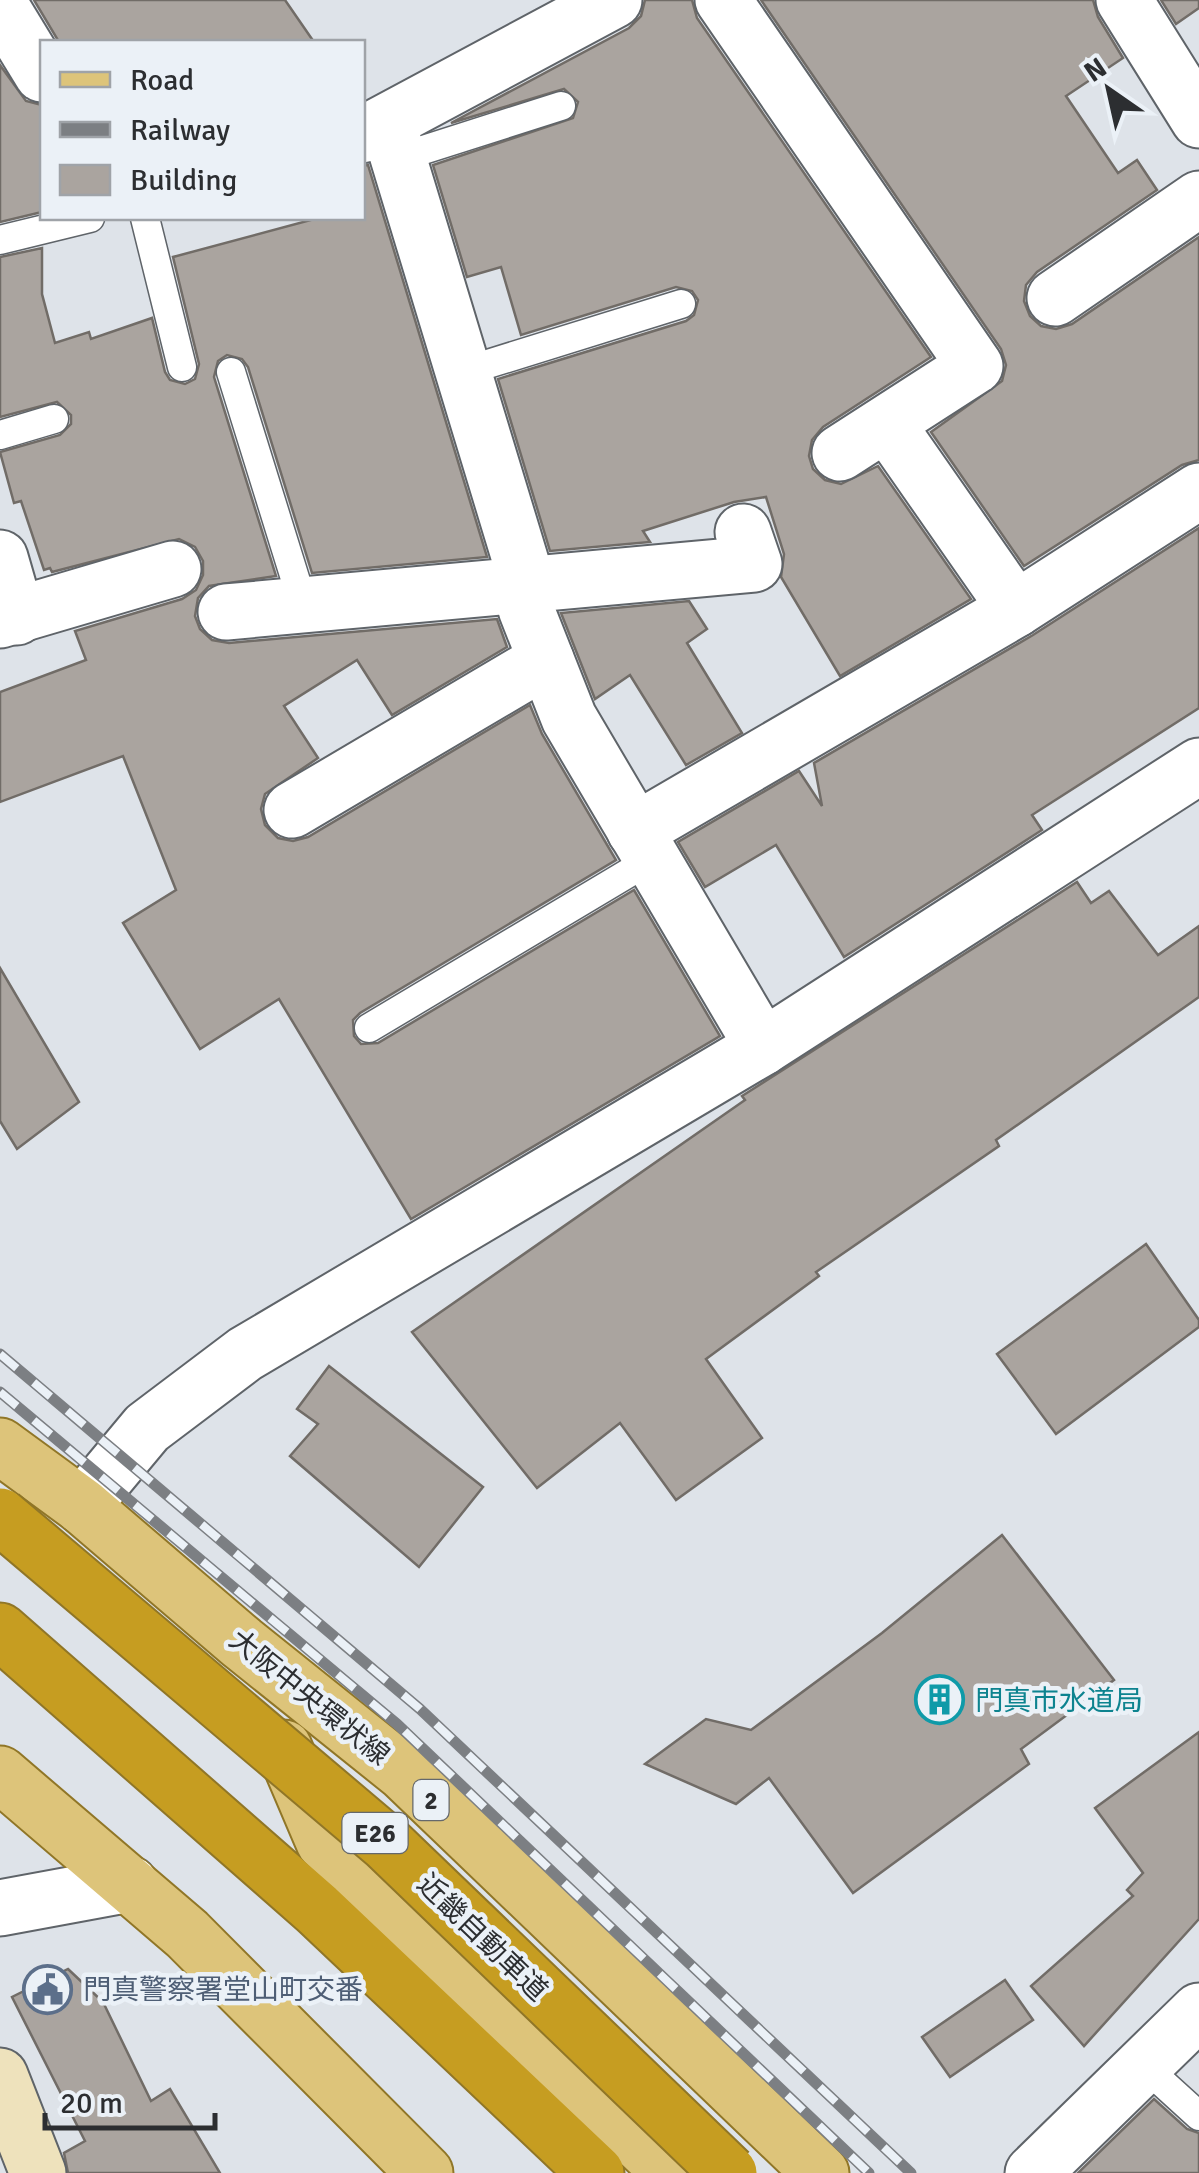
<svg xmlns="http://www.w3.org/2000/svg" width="1199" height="2173" font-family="Signika,'Noto Sans JP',sans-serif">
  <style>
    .building { fill: #aaa49f; stroke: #716c67; stroke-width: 2.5 }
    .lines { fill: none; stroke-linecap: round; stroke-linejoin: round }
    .service-casing { stroke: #5f6469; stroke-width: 31 }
    .minor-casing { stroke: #5f6469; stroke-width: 59 }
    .secondary-casing { stroke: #5f6469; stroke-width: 59 }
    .primary-casing { stroke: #907627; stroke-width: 59 }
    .motorway-casing { stroke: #907627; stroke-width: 59 }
    .service { stroke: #fff; stroke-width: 28 }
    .minor { stroke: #fff; stroke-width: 55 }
    .secondary { stroke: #eee2bc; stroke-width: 55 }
    .primary { stroke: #ddc47a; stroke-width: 55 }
    .motorway { stroke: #c69d21; stroke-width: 55 }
    .rail-casing { stroke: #7c7f83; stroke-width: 11 }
    .rail { stroke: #ebf1f7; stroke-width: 8; stroke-dasharray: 22; stroke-linecap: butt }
    .motorway-bridge-casing { stroke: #907627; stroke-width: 59; stroke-linecap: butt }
    .motorway-bridge { stroke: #c69d21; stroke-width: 55 }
    .labels { text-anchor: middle; stroke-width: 9; stroke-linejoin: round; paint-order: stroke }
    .shield { fill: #ebf1f7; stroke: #65686c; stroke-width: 2.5 }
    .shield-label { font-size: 25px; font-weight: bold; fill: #2c2e31 }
    .street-label { font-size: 28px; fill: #2c2e31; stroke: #ebf1f7 }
    .culture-label { font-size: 28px; fill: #0d838f; stroke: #ebf1f7; text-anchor: start }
    .service-label { font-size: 28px; fill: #4e5e75; stroke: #ebf1f7; text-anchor: start }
  </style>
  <rect width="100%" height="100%" fill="#dee3e9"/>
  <g class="building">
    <path d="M 34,0 L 285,0 L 314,42 L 59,42 Z"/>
    <path d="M 645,0 L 692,0 L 697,18 L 931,357 L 823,427 L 812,440 L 809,456 L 813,469 L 825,480 L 841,484 L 878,466 L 971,599 L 840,676 L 781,577 L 784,554 L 766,497 L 734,502 L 643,531 L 650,542 L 550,551 L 498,379 L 686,321 L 694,315 L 698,300 L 692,291 L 676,287 L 521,335 L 501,267 L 467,277 L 433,165 L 573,118 L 578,102 L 564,89 L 451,123 L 629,28 L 641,16 Z"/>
    <path d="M 761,0 L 1093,0 L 1098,17 L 1123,58 L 1066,96 L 1118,173 L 1137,160 L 1157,190 L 1037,272 L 1026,285 L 1024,301 L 1030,316 L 1041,326 L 1056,329 L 1072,324 L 1199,237 L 1199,460 L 1182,465 L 1024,566 L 931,432 L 1002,381 L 1006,365 L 1001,349 Z"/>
    <path d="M 1161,0 L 1199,0 L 1199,8 L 1176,24 Z"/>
    <path d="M 0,65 L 26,101 L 42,105 L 42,212 L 0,222 Z"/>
    <path d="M 368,165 L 487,557 L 312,573 L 248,367 L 242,359 L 227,355 L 218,361 L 214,377 L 276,576 L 209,586 L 198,598 L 195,616 L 200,629 L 212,640 L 229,643 L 497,619 L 507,647 L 392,715 L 357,660 L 284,706 L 318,758 L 265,794 L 261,809 L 265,825 L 278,838 L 293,841 L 308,837 L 530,705 L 542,734 L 616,860 L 360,1013 L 353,1020 L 354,1036 L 361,1044 L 378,1043 L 634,890 L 720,1036 L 411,1219 L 279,999 L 200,1049 L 123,923 L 176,890 L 123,756 L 0,802 L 0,692 L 86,660 L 75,631 L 182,599 L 196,590 L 203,575 L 203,561 L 195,547 L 179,539 L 52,572 L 50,568 L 44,570 L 21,501 L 14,503 L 0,452 L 60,435 L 71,424 L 71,415 L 57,402 L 0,417 L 0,257 L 42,248 L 42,294 L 55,343 L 89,332 L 91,339 L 152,318 L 165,372 L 170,380 L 185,384 L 195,379 L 199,364 L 173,257 L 318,218 L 362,218 L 362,166 Z"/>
    <path d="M 1199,528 L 1199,708 L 1032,815 L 1042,830 L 844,957 L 776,845 L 705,887 L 678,842 L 799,771 L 822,806 L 814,763 L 1033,635 Z"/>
    <path d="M 689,601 L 707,629 L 687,643 L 742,733 L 686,765 L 630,675 L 595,699 L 561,613 Z"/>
    <path d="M 1077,882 L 1091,903 L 1109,891 L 1158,955 L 1199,926 L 1199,997 L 996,1140 L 999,1146 L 816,1272 L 819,1276 L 706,1359 L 762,1438 L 676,1500 L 620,1423 L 537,1488 L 412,1332 L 745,1100 L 742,1096 Z"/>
    <path d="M 0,968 L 79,1102 L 17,1149 L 0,1121 Z"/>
    <path d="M 1146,1244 L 1199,1320 L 1199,1327 L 1056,1434 L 997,1354 Z"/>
    <path d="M 329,1366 L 483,1487 L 419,1567 L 290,1456 L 318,1424 L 297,1409 Z"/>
    <path d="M 1002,1535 L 1114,1680 L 1021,1749 L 1029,1764 L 853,1893 L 769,1778 L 736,1804 L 645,1764 L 706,1719 L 751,1730 L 882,1633 Z"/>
    <path d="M 1199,1732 L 1199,1919 L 1084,2046 L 1031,1986 L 1133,1896 L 1127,1890 L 1143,1873 L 1095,1808 Z"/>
    <path d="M 68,1969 L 103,2002 L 151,2101 L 170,2089 L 220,2173 L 68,2173 L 64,2153 L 85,2141 L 12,1997 Z"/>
    <path d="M 1005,1980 L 1033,2020 L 950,2077 L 922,2037 Z"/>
    <path d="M 1154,2099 L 1187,2129 L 1199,2133 L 1199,2173 L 1078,2173 Z"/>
  </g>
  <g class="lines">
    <defs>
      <g id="service">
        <path d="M 398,158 L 561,106"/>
        <path d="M 145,218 L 182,367"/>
        <path d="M 0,240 L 90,218"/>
        <path d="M 231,372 L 303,604"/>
        <path d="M 462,372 L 681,304"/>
        <path d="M 0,435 L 54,419"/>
        <path d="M 369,1028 L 652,859"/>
        <path d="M 1143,2065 L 1199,2116"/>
      </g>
      <g id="minor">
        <path d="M 723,0 L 975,366 L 840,453"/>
        <path d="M 1124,0 L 1199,120"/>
        <path d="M 0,5 L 42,74"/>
        <path d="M 388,124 L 527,582 L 526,609 L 569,718 L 763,1047"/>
        <path d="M 362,135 L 614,0"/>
        <path d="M 1055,298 L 1199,199"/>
        <path d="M 887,424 L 1016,609"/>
        <path d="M 0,558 L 17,617"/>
        <path d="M 226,612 L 754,564 L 743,532"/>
        <path d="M 0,620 L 173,569"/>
        <path d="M 292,810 L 546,660"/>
        <path d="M 635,831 L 1016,609 L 1199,491"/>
        <path d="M 82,1506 L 147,1428 L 245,1354 L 763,1047 L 1199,766"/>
        <path d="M 0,1908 L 130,1884"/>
        <path d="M 1033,2173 L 1199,2011"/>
      </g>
      <path id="secondary" d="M 0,2076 L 38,2173"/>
      <g id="primary">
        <path d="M 0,1446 L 82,1506 L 242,1643 L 403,1772 L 821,2173"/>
        <path d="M 284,1748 L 324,1842 L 671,2173"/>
        <path d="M 0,1774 L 187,1934 L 425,2173"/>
      </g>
      <path id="motorway" d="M 0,1631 L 317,1909 L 596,2173"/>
    </defs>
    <use href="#service" class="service-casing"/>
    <use href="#minor" class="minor-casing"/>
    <use href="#secondary" class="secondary-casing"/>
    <use href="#primary" class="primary-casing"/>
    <use href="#motorway" class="motorway-casing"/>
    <use href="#service" class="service"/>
    <use href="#minor" class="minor"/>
    <use href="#secondary" class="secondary"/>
    <use href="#primary" class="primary"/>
    <use href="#motorway" class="motorway"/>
    <defs>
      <g id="rail">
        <path d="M 0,1354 L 420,1709 L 911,2173"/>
        <path d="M 0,1392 L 397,1724 L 869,2173"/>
      </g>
    </defs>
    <use href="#rail" class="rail-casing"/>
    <use href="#rail" class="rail"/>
    <defs>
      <path id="motorway-bridge" d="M 0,1516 L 386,1843 L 729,2173"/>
    </defs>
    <use href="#motorway-bridge" class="motorway-bridge-casing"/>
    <use href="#motorway-bridge" class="motorway-bridge"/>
  </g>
  <defs>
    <symbol id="building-ring" viewBox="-11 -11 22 22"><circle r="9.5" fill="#ebf1f7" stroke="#0f9aa8" stroke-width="1.5"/><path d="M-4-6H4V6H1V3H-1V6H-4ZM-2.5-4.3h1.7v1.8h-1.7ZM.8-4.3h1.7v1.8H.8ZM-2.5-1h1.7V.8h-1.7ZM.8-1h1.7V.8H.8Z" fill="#0f9aa8"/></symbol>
    <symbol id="civic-ring" viewBox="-11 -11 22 22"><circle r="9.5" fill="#ebf1f7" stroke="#5c6f8a" stroke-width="1.5"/><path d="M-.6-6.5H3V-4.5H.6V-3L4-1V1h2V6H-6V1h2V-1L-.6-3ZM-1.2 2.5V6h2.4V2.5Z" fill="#5c6f8a"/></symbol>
  </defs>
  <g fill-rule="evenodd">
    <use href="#building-ring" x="912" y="1672" width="55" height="55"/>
    <use href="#civic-ring" x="20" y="1962" width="55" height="55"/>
  </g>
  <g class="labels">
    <g class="shield">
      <rect x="413.5" y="1780" width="35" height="40" rx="8"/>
      <rect x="342.5" y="1813" width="65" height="40" rx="8"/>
    </g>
    <g class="shield-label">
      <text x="431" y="1809">2</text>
      <text x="375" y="1842">E26</text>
    </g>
    <g class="street-label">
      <text transform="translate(310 1697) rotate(39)" y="10">大阪中央環状線</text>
      <text transform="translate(483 1937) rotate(44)" y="10">近畿自動車道</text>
    </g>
    <g class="culture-label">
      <text x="975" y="1710">門真市水道局</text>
    </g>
    <g class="service-label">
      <text x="83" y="1999">門真警察署堂山町交番</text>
    </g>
  </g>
  <rect x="40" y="40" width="325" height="180" fill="#ebf1f7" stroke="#9fa3a8" stroke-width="2.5"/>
  <rect x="60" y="72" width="50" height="15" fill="#ddc47a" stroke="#9fa3a8" stroke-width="2.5"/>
  <text x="130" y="90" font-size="30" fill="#2c2e31">Road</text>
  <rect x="60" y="122" width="50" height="15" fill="#7c7f83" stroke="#9fa3a8" stroke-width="2.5"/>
  <text x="130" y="140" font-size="30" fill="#2c2e31">Railway</text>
  <rect x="60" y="165" width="50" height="30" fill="#aaa49f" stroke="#9fa3a8" stroke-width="2.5"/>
  <text x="130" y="190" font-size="30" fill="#2c2e31">Building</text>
  <g transform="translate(1109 90) rotate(326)" stroke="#ebf1f7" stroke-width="8" paint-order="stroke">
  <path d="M0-8L18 38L0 25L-18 38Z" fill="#2c2e31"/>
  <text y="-15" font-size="28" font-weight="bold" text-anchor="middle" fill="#2c2e31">N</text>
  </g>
  <path d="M45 2113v15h170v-15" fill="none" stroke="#2c2e31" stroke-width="5"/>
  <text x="60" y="2113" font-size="30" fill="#2c2e31" stroke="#ebf1f7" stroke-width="8" paint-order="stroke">20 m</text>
</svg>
